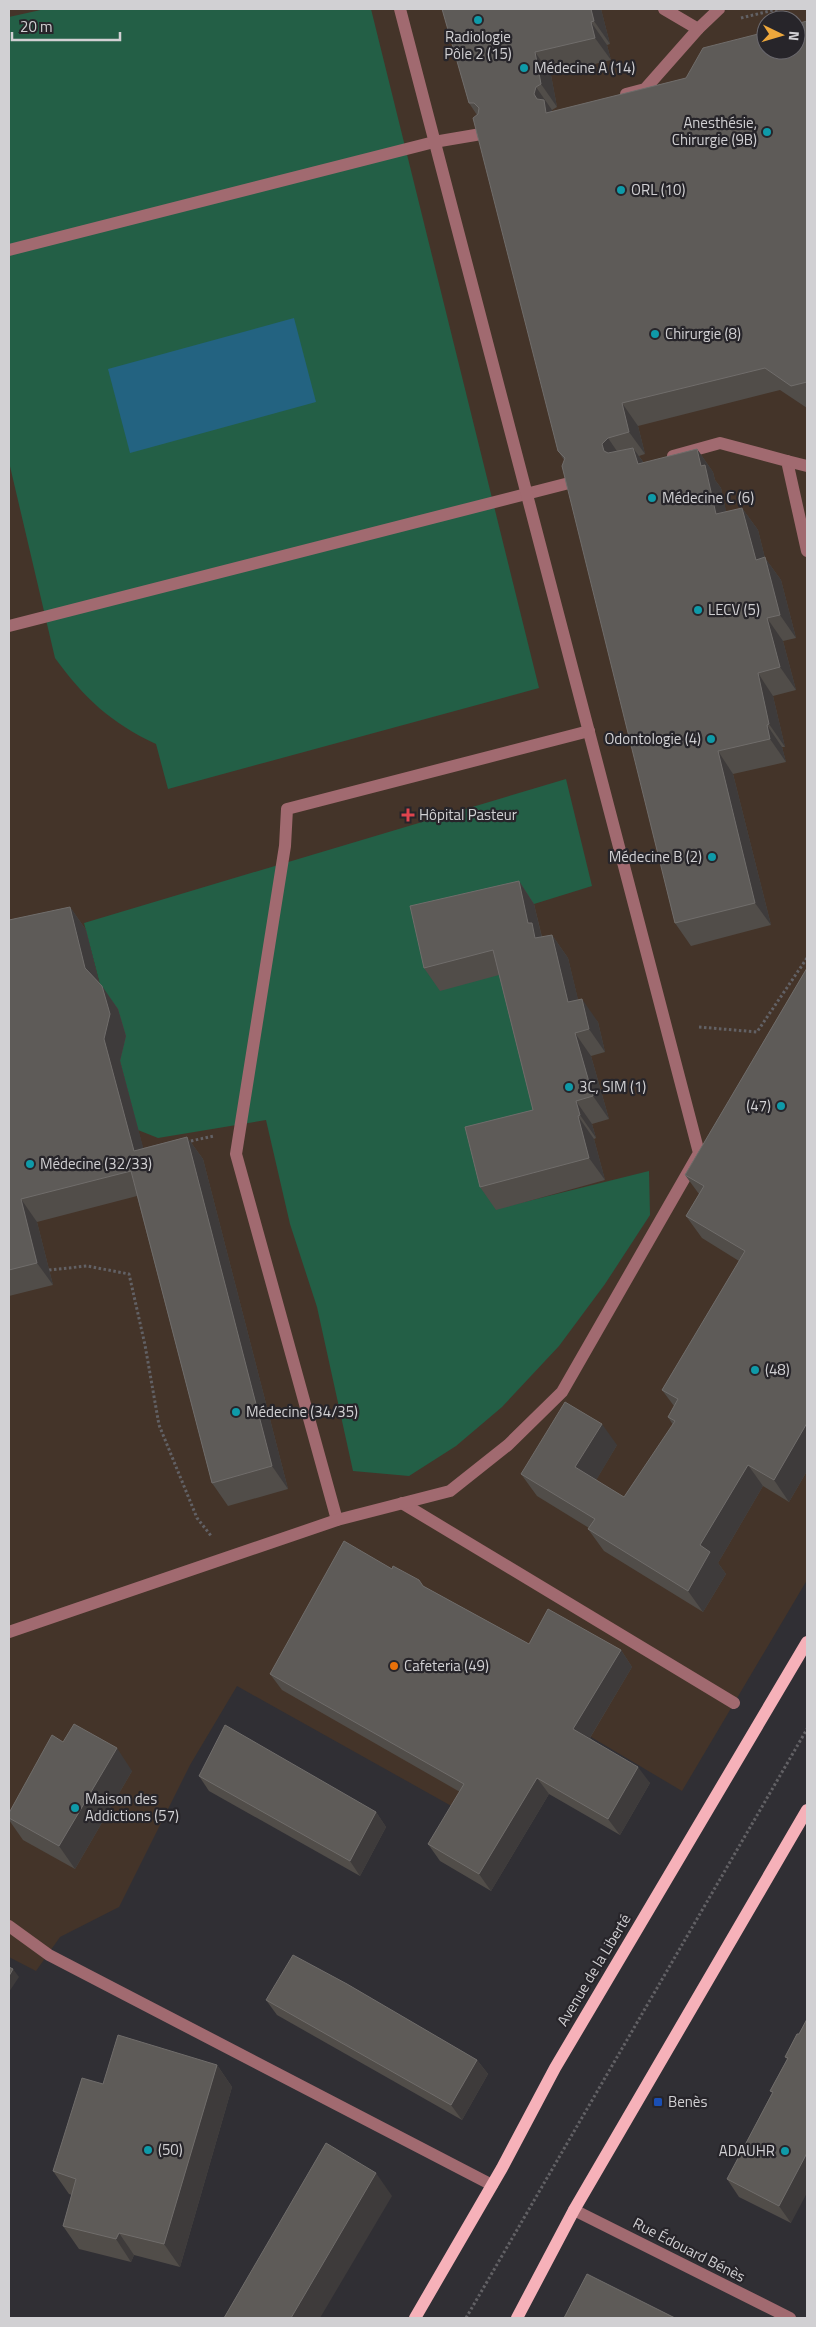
<svg xmlns="http://www.w3.org/2000/svg" width="816" height="2327" font-family="'Titillium Web',sans-serif">
  <style>
    .medical { fill: #443429; fill-rule: evenodd }
    .green { fill: #235f46 }
    .water { fill: #236381 }
    .lines { fill: none; stroke-linecap: round; stroke-linejoin: round }
    .path { stroke: #626165; stroke-width: 3; stroke-dasharray: 2.5 2.5; stroke-linecap: butt }
    .minor { stroke: #a16a70; stroke-width: 12 }
    .major { stroke: #f6b1b9; stroke-width: 12 }
    .wall { fill: #514d49 }
    .shaded-wall { fill: #3e3b3b }
    .building { fill: #5e5b58; stroke: #706d6b }
    .culture-dot { fill: #0f9aa8; stroke: #27252a; stroke-width: 2 }
    .health-dot { fill: #e0444e; stroke: #27252a; stroke-width: 2 }
    .food-dot { fill: #e8710a; stroke: #27252a; stroke-width: 2 }
    .transit-dot { fill: #1a4fb4; stroke: #27252a; stroke-width: 2 }
    .labels { text-anchor: middle; stroke-width: 4.5; stroke-linejoin: round; paint-order: stroke }
    .poi-label { font-size: 15px; fill: #d1d0d3; stroke: #27252a; text-anchor: start }
    .street-label { font-size: 15px; fill: #d1d0d3; stroke: #27252a }
  </style>
  <rect width="100%" height="100%" fill="#302f34"/>
  <path class="medical" d="M 9,9 L 807,9 L 807,1580 L 682,1791 L 522,1696 L 455,1808 L 237,1686 L 190,1765 L 119,1907 L 60,1937 L 36,1971 L 9,1957 ZM 766,20 L 796,20 L 796,50 L 766,50 Z"/>
  <g class="green">
    <path d="M 45,9 L 371,9 L 539,688 L 168,789 L 156,744 C 111,723 84,698 55,658 L 9,462 L 9,17 Z"/>
    <path d="M 566,779 L 592,886 L 534,904 L 509,973 L 549,1133 L 496,1209 L 649,1171 L 650,1215 L 605,1284 L 559,1346 L 502,1407 L 456,1446 L 409,1476 L 353,1471 L 317,1307 L 290,1224 L 266,1120 L 158,1138 L 138,1130 L 84,923 Z"/>
  </g>
  <path class="water" d="M 294,318 L 316,402 L 130,453 L 108,369 Z"/>
  <g class="lines">
    <g class="path">
      <path d="M 741,18 L 778,9"/>
      <path d="M 699,1027 L 757,1032 L 807,958"/>
      <path d="M 186,1142 L 214,1136"/>
      <path d="M 49,1270 L 87,1266 L 129,1274 L 145,1345 L 159,1425 L 197,1518 L 212,1537"/>
      <path d="M 466,2318 L 807,1729"/>
    </g>
    <g class="minor">
      <path d="M 664,9 L 698,29 L 719,9"/>
      <path d="M 626,94 L 645,89 L 698,29"/>
      <path d="M 9,250 L 434,142 L 487,133"/>
      <path d="M 673,456 L 720,443 L 787,461 L 807,551"/>
      <path d="M 787,461 L 807,466"/>
      <path d="M 9,626 L 573,482"/>
      <path d="M 402,1503 L 734,1703"/>
      <path d="M 337,1520 L 236,1154 L 285,846 L 287,809 L 589,731"/>
      <path d="M 9,1632 L 337,1520 L 450,1491 L 508,1445 L 562,1392 L 699,1153 L 400,9"/>
      <path d="M 9,1926 L 49,1955 L 492,2185"/>
      <path d="M 574,2210 L 790,2318"/>
    </g>
    <g class="major">
      <path d="M 415,2318 L 502,2168 L 555,2068 L 807,1642"/>
      <path d="M 517,2318 L 574,2210 L 807,1810"/>
    </g>
  </g>
  <g class="wall">
    <path d="M 442,9 L 601,9 L 610,44 L 607,45 L 611,60 L 551,75 L 557,107 L 552,110 L 552,112 L 686,78 L 807,21 L 807,408 L 780,390 L 638,426 L 645,454 L 639,456 L 644,463 L 697,449 L 713,472 L 715,480 L 721,488 L 726,512 L 742,508 L 758,530 L 765,558 L 781,580 L 796,638 L 783,641 L 796,690 L 773,696 L 785,747 L 782,747 L 786,762 L 733,774 L 771,925 L 691,946 L 675,923 L 564,460 L 558,451 L 477,115 L 469,103 Z"/>
    <path d="M 519,881 L 534,904 L 542,937 L 552,935 L 568,958 L 578,1000 L 598,1022 L 605,1052 L 591,1056 L 609,1119 L 592,1124 L 596,1138 L 594,1139 L 605,1180 L 496,1210 L 480,1187 L 533,1110 L 499,975 L 440,991 L 424,968 Z"/>
    <path d="M 70,907 L 86,930 L 99,983 L 118,1009 L 126,1036 L 120,1061 L 143,1148 L 187,1137 L 203,1159 L 288,1489 L 228,1506 L 212,1483 L 137,1196 L 37,1222 L 53,1285 L 9,1296 L 9,920 Z"/>
    <path d="M 807,968 L 807,1471 L 789,1502 L 763,1486 L 718,1563 L 726,1574 L 703,1612 L 604,1551 L 588,1529 L 589,1528 L 537,1496 L 521,1474 L 617,1445 L 596,1480 L 624,1497 L 673,1425 L 668,1417 L 674,1406 L 662,1390 L 739,1261 L 702,1238 L 686,1216 L 699,1194 L 685,1175 Z"/>
    <path d="M 392,1569 L 529,1644 L 621,1650 L 632,1667 L 590,1738 L 650,1783 L 620,1835 L 549,1794 L 491,1891 L 440,1861 L 428,1844 L 460,1792 L 282,1690 L 270,1674 Z"/>
    <path d="M 63,1742 L 132,1771 L 75,1869 L 23,1840 L 9,1820 L 9,1813 Z"/>
    <path d="M 199,1776 L 376,1812 L 386,1827 L 360,1876 L 209,1791 Z"/>
    <path d="M 266,2000 L 477,2060 L 488,2074 L 462,2120 L 277,2015 Z"/>
    <path d="M 797,2034 L 791,2223 L 739,2197 L 727,2179 L 772,2093 L 770,2091 L 787,2059 L 785,2057 Z"/>
    <path d="M 217,2065 L 232,2087 L 180,2267 L 134,2255 L 131,2262 L 79,2249 L 63,2226 L 72,2195 L 69,2194 L 53,2171 L 103,2084 Z"/>
  </g>
  <g class="shaded-wall">
    <path d="M 591,9 L 601,9 L 610,44 L 594,21 Z"/>
    <path d="M 591,22 L 607,45 L 611,60 L 595,38 Z"/>
    <path d="M 535,52 L 551,75 L 557,107 L 541,84 Z"/>
    <path d="M 536,87 L 552,110 L 552,111 L 560,123 L 546,113 L 534,94 Z"/>
    <path d="M 622,403 L 638,426 L 645,454 L 629,432 Z"/>
    <path d="M 608,438 L 623,460 L 604,451 L 602,444 Z"/>
    <path d="M 633,448 L 649,470 L 638,464 Z"/>
    <path d="M 697,449 L 713,472 L 715,480 L 721,488 L 732,537 L 716,514 L 701,466 Z"/>
    <path d="M 742,508 L 758,530 L 765,558 L 781,580 L 796,638 L 780,615 L 756,560 Z"/>
    <path d="M 767,618 L 783,641 L 796,690 L 780,667 Z"/>
    <path d="M 758,673 L 773,696 L 785,747 L 769,724 Z"/>
    <path d="M 767,725 L 782,747 L 786,762 L 770,739 Z"/>
    <path d="M 718,751 L 733,774 L 771,925 L 755,903 Z"/>
    <path d="M 519,881 L 534,904 L 542,938 L 535,938 L 528,923 Z"/>
    <path d="M 70,907 L 86,930 L 101,990 L 85,968 Z"/>
    <path d="M 552,935 L 568,958 L 584,1024 L 568,1002 Z"/>
    <path d="M 102,986 L 118,1009 L 126,1036 L 120,1061 L 150,1173 L 134,1151 L 104,1039 Z"/>
    <path d="M 582,999 L 598,1022 L 605,1052 L 589,1029 Z"/>
    <path d="M 575,1033 L 591,1056 L 609,1119 L 593,1096 Z"/>
    <path d="M 576,1101 L 592,1124 L 596,1138 L 580,1115 Z"/>
    <path d="M 578,1116 L 594,1139 L 605,1180 L 589,1158 Z"/>
    <path d="M 187,1137 L 203,1159 L 288,1489 L 272,1466 Z"/>
    <path d="M 21,1199 L 37,1222 L 53,1285 L 37,1263 Z"/>
    <path d="M 807,1423 L 807,1471 L 789,1502 L 774,1480 Z"/>
    <path d="M 602,1424 L 617,1445 L 591,1489 L 575,1467 Z"/>
    <path d="M 748,1465 L 763,1486 L 718,1563 L 726,1574 L 703,1612 L 688,1591 L 700,1545 Z"/>
    <path d="M 621,1650 L 632,1667 L 585,1746 L 573,1729 Z"/>
    <path d="M 117,1748 L 132,1771 L 75,1869 L 59,1846 Z"/>
    <path d="M 638,1767 L 650,1783 L 620,1835 L 608,1819 Z"/>
    <path d="M 537,1778 L 549,1794 L 491,1891 L 479,1874 Z"/>
    <path d="M 376,1812 L 386,1827 L 360,1876 L 350,1861 Z"/>
    <path d="M 13,1969 L 19,1977 L 9,1992 L 9,1976 Z"/>
    <path d="M 477,2060 L 488,2074 L 462,2120 L 451,2105 Z"/>
    <path d="M 217,2065 L 232,2087 L 180,2267 L 164,2244 Z"/>
    <path d="M 807,2153 L 807,2193 L 791,2223 L 779,2206 Z"/>
    <path d="M 376,2173 L 392,2196 L 320,2318 L 291,2318 Z"/>
    <path d="M 119,2233 L 134,2255 L 131,2262 L 116,2239 Z"/>
  </g>
  <g class="building">
    <path d="M 442,9 L 591,9 L 594,21 L 591,22 L 595,38 L 535,52 L 541,84 L 536,87 L 534,94 L 537,99 L 544,100 L 546,113 L 686,78 L 703,48 L 766,32 L 766,50 L 796,50 L 796,24 L 807,21 L 807,382 L 791,386 L 765,368 L 622,403 L 629,432 L 608,438 L 602,444 L 604,451 L 608,453 L 633,448 L 638,464 L 697,449 L 701,466 L 705,465 L 716,514 L 742,508 L 756,560 L 765,557 L 780,615 L 767,618 L 780,667 L 758,673 L 769,724 L 767,725 L 770,739 L 718,751 L 755,903 L 675,923 L 562,466 L 565,458 L 558,451 L 473,118 L 478,114 L 479,108 L 474,103 L 469,103 Z"/>
    <path d="M 519,881 L 528,923 L 532,923 L 535,938 L 552,935 L 568,1002 L 582,999 L 589,1029 L 575,1033 L 593,1096 L 576,1101 L 580,1115 L 578,1116 L 589,1158 L 480,1187 L 465,1127 L 533,1110 L 493,950 L 424,968 L 410,906 Z"/>
    <path d="M 70,907 L 85,968 L 102,986 L 110,1014 L 104,1039 L 134,1151 L 187,1137 L 272,1466 L 212,1483 L 131,1171 L 21,1199 L 37,1263 L 9,1270 L 9,920 Z"/>
    <path d="M 807,968 L 807,1423 L 774,1480 L 748,1465 L 700,1545 L 710,1552 L 688,1591 L 588,1529 L 595,1519 L 521,1474 L 565,1402 L 602,1424 L 575,1467 L 624,1497 L 675,1421 L 668,1417 L 678,1399 L 662,1390 L 745,1251 L 686,1216 L 704,1186 L 685,1175 Z"/>
    <path d="M 344,1541 L 392,1569 L 393,1566 L 419,1580 L 423,1586 L 529,1644 L 548,1609 L 621,1650 L 573,1729 L 638,1767 L 608,1819 L 537,1778 L 479,1874 L 428,1844 L 464,1784 L 270,1674 Z"/>
    <path d="M 74,1724 L 117,1748 L 59,1846 L 9,1818 L 9,1813 L 52,1735 L 63,1742 Z"/>
    <path d="M 225,1725 L 376,1812 L 350,1861 L 199,1776 Z"/>
    <path d="M 293,1955 L 347,1984 L 477,2060 L 451,2105 L 266,2000 Z"/>
    <path d="M 9,1967 L 13,1969 L 9,1976 Z"/>
    <path d="M 807,2019 L 807,2153 L 779,2206 L 727,2179 L 773,2092 L 770,2091 L 788,2058 L 785,2057 L 797,2034 L 799,2034 Z"/>
    <path d="M 118,2035 L 217,2065 L 164,2244 L 119,2233 L 116,2239 L 63,2226 L 76,2179 L 53,2171 L 82,2078 L 103,2084 Z"/>
    <path d="M 326,2143 L 376,2173 L 291,2318 L 224,2318 Z"/>
    <path d="M 587,2274 L 675,2318 L 564,2318 Z"/>
  </g>
  <g class="culture-dot">
    <circle cx="478" cy="20" r="5"/>
    <circle cx="524" cy="68" r="5"/>
    <circle cx="767" cy="132" r="5"/>
    <circle cx="621" cy="190" r="5"/>
    <circle cx="655" cy="334" r="5"/>
    <circle cx="652" cy="498" r="5"/>
    <circle cx="698" cy="610" r="5"/>
    <circle cx="711" cy="739" r="5"/>
    <circle cx="712" cy="857" r="5"/>
    <circle cx="569" cy="1087" r="5"/>
    <circle cx="781" cy="1106" r="5"/>
    <circle cx="30" cy="1164" r="5"/>
    <circle cx="755" cy="1370" r="5"/>
    <circle cx="236" cy="1412" r="5"/>
    <circle cx="75" cy="1808" r="5"/>
    <circle cx="148" cy="2150" r="5"/>
    <circle cx="785" cy="2151" r="5"/>
  </g>
  <path class="health-dot" d="M405.5 807.5h5v5h5v5h-5v5h-5v-5h-5v-5h5z"/>
  <circle class="food-dot" cx="394" cy="1666" r="5"/>
  <rect class="transit-dot" x="653" y="2097" width="10" height="10" rx="2.5"/>
  <g class="labels">
    <g class="poi-label">
      <text x="478" y="42" text-anchor="middle">Radiologie<tspan x="478" dy="17">Pôle 2 (15)</tspan></text>
      <text x="534" y="73">Médecine A (14)</text>
      <text x="757" y="128" text-anchor="end">Anesthésie,<tspan x="757" dy="17">Chirurgie (9B)</tspan></text>
      <text x="631" y="195">ORL (10)</text>
      <text x="665" y="339">Chirurgie (8)</text>
      <text x="662" y="503">Médecine C (6)</text>
      <text x="708" y="615">LECV (5)</text>
      <text x="701" y="744" text-anchor="end">Odontologie (4)</text>
      <text x="419" y="820">Hôpital Pasteur</text>
      <text x="702" y="862" text-anchor="end">Médecine B (2)</text>
      <text x="579" y="1092">3C, SIM (1)</text>
      <text x="771" y="1111" text-anchor="end">(47)</text>
      <text x="40" y="1169">Médecine (32/33)</text>
      <text x="765" y="1375">(48)</text>
      <text x="246" y="1417">Médecine (34/35)</text>
      <text x="404" y="1671">Cafeteria (49)</text>
      <text x="85" y="1804">Maison des<tspan x="85" dy="17">Addictions (57)</tspan></text>
      <text x="668" y="2107">Benès</text>
      <text x="158" y="2155">(50)</text>
      <text x="775" y="2156" text-anchor="end">ADAUHR</text>
    </g>
    <g class="street-label">
      <text transform="translate(594 1970) rotate(-59)" y="5">Avenue de la Liberté</text>
      <text transform="translate(689 2250) rotate(27)" y="5">Rue Édouard Bénès</text>
    </g>
  </g>
  <rect width="816" height="2327" fill="none" stroke="#d1d0d3" stroke-width="20"/>
  <g transform="translate(781 35) rotate(95)"><circle r="24" fill="#27252a" stroke="#6b696e"/>
  <path d="M0-4L9 19L0 12L-9 19Z" fill="#eea83c"/>
  <text y="-8" font-size="14" font-weight="bold" text-anchor="middle" fill="#d1d0d3">N</text>
  </g>
  <path d="M12 32v8h108v-8" fill="none" stroke="#d1d0d3" stroke-width="2.5"/>
  <text x="20" y="32" font-size="15" fill="#d1d0d3" stroke="#27252a" stroke-width="4" paint-order="stroke">20 m</text>
</svg>
